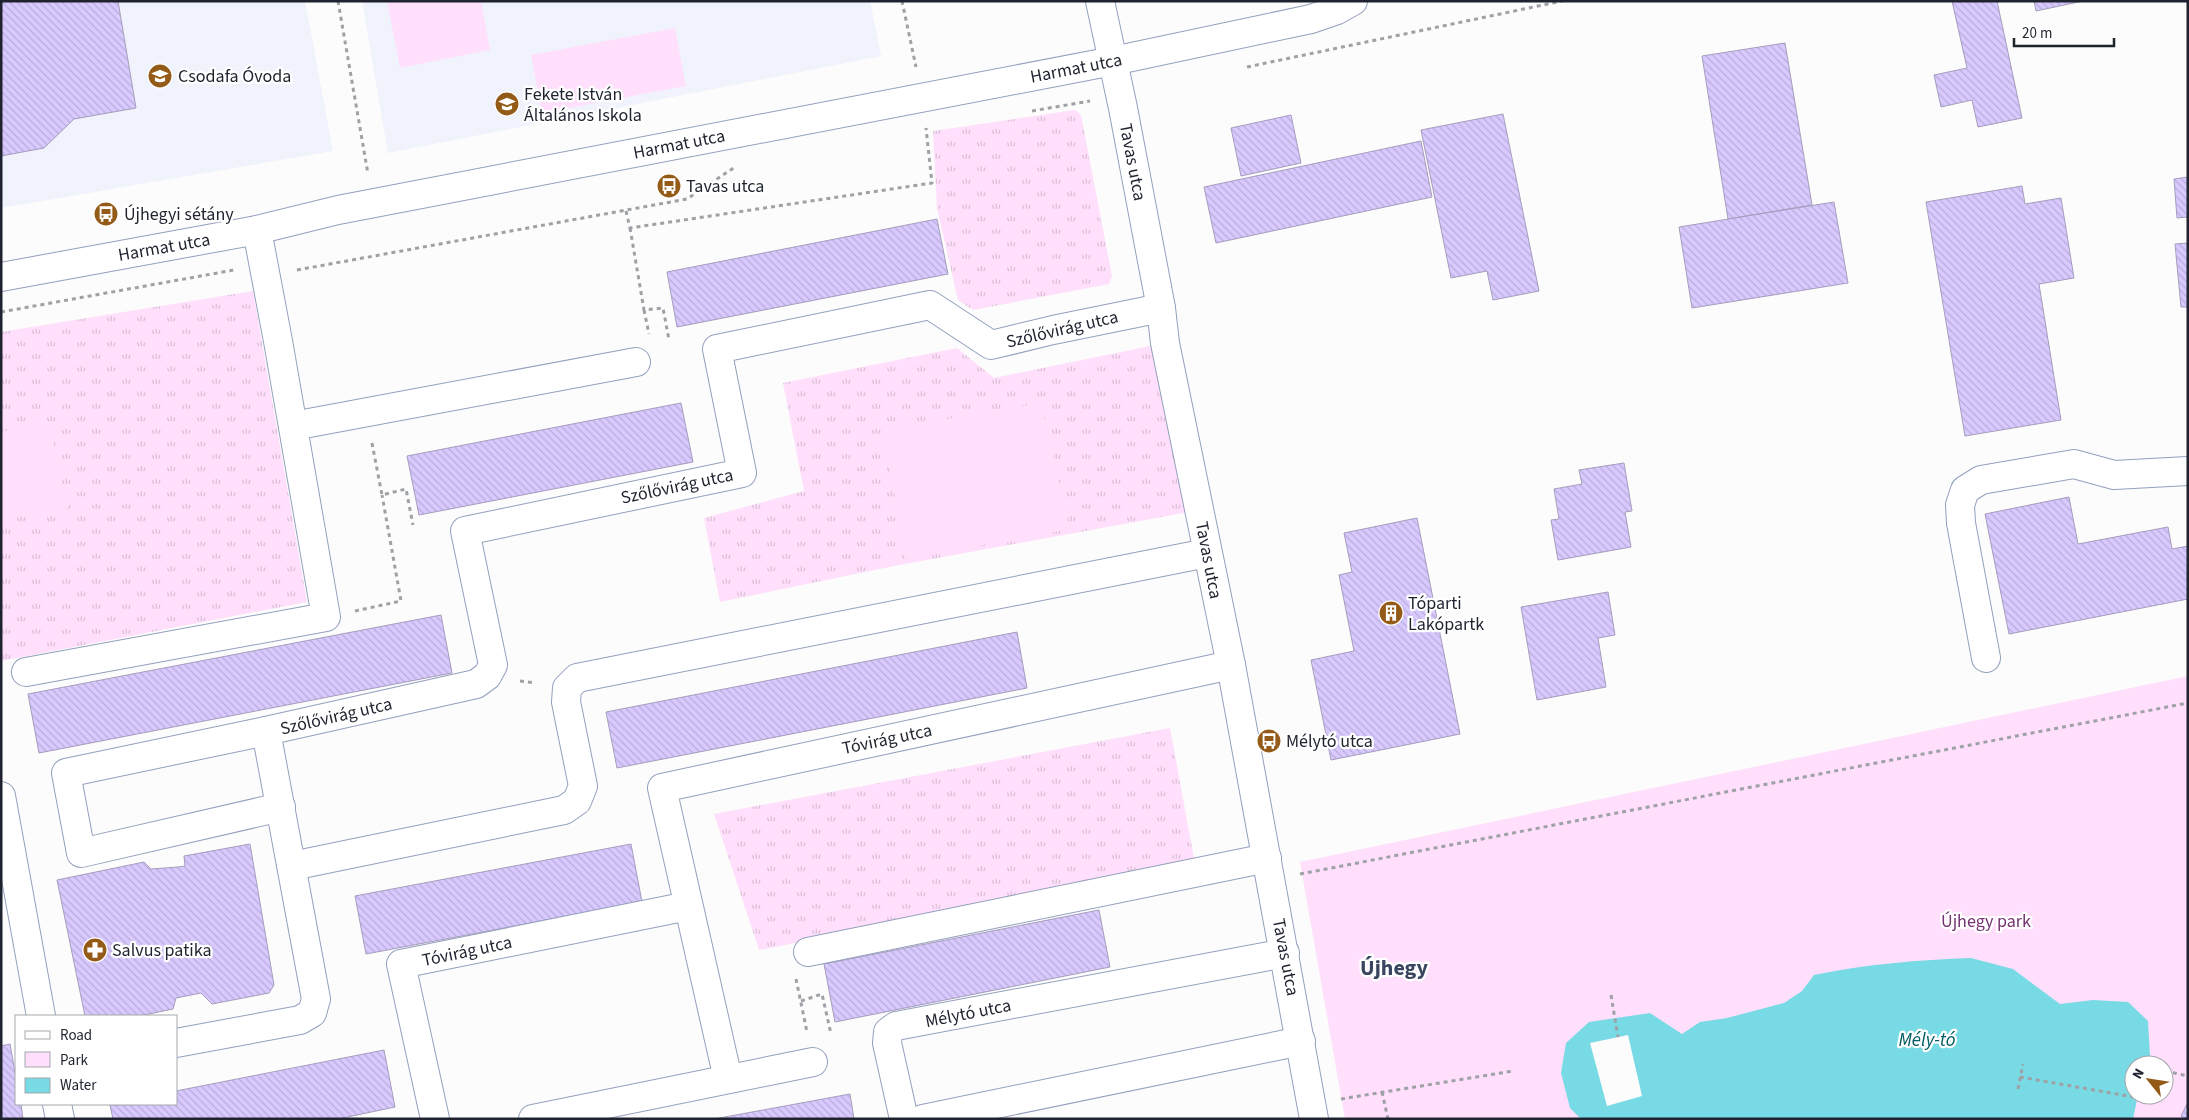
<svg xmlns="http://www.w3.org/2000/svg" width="2189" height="1120" font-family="'Source Sans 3',sans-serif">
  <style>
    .built { fill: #f0f3fb }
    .grass { fill: url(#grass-tufts) }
    .green { fill: #ffdffb; fill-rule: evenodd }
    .water { fill: #78dae4 }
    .pier { fill: #fbfcfb }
    .building { fill: url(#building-back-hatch); stroke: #a69dbd }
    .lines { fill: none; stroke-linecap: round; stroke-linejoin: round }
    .minor-casing { stroke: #93a0bd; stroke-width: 30 }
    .path { stroke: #9ea1a6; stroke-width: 3; stroke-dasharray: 4 4; stroke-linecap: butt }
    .minor { stroke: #fff; stroke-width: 28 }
    .labels { text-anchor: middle; stroke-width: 4.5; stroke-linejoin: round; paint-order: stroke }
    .street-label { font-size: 18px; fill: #1e232f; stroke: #fff }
    .poi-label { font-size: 18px; fill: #1e232f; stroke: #fff; text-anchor: start }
    .park-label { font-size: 18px; fill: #743371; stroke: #fff }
    .water-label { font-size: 19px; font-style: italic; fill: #005b62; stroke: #fff }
    .district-label { font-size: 22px; font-weight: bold; fill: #3a455f; stroke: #fff }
  </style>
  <defs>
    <pattern id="grass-tufts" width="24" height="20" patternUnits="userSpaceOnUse" patternTransform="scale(1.25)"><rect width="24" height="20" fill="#ffdffb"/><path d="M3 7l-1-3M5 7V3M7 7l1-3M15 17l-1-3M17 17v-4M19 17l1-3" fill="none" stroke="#dabfd7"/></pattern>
    <pattern id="building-back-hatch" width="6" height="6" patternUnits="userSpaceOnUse" patternTransform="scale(1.25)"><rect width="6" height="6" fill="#d8c9fe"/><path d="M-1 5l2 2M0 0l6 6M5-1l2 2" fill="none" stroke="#b9acda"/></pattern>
  </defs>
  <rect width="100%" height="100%" fill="#fbfcfb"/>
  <g class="built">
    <path d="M 1,1 L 305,1 L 333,151 L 1,208 Z"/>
    <path d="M 362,1 L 870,1 L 881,56 L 388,153 Z"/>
  </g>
  <g class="grass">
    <path d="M 1075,110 L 1081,115 L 1112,276 L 1109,284 L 973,310 L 958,300 L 937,209 L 933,131 Z"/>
    <path d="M 253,291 L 307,602 L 1,661 L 1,332 Z"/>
    <path d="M 1165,343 L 1200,510 L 894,566 L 720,602 L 704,518 L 804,491 L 783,383 L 957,348 L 994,378 Z"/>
    <path d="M 1170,728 L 1195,864 L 759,950 L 714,814 Z"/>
  </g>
  <g class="green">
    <path d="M 387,1 L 481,1 L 490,50 L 400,68 Z"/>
    <path d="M 675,28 L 686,86 L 542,113 L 531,55 Z"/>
    <path d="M 1041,403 L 1070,529 L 906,559 L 883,430 Z"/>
    <path d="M 49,423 L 68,508 L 1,520 L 1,432 Z"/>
    <path d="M 2188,676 L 2188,1119 L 1345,1119 L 1300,862 ZM 2134,1065 L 2164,1065 L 2164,1095 L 2134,1095 Z"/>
  </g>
  <path class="water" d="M 1971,958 L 2013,969 L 2060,1004 L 2093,1000 L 2128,1002 L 2148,1021 L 2150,1056 L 2147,1065 L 2134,1065 L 2134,1095 L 2138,1095 L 2133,1119 L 1581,1119 L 1570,1108 L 1561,1073 L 1566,1043 L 1589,1022 L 1650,1013 L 1682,1034 L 1700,1022 L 1727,1018 L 1784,1003 L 1802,991 L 1814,975 C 1866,964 1919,960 1971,958 Z"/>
  <path class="pier" d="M 1628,1035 L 1642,1096 L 1607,1106 L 1590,1043 Z"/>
  <g class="building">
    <path d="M 1,1 L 118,1 L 136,108 L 74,119 L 44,148 L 1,156 Z"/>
    <path d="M 1952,1 L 1997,1 L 2022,118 L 1978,127 L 1972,100 L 1941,107 L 1934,75 L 1967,68 Z"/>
    <path d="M 2034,1 L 2083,1 L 2036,11 Z"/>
    <path d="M 1785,43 L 1812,205 L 1728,219 L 1702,56 Z"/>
    <path d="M 1503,114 L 1539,291 L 1493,300 L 1487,271 L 1451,278 L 1421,130 Z"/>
    <path d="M 1291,115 L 1301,163 L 1241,176 L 1231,128 Z"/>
    <path d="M 1421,141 L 1432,197 L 1216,243 L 1204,187 Z"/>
    <path d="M 2188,177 L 2188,217 L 2177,218 L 2174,179 Z"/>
    <path d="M 2022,186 L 2025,204 L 2061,198 L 2074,278 L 2039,284 L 2061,420 L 1965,436 L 1926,202 Z"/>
    <path d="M 1834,202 L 1848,283 L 1692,308 L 1679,227 Z"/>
    <path d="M 937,219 L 948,274 L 677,327 L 667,272 Z"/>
    <path d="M 2188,243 L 2188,307 L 2181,307 L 2175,244 Z"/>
    <path d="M 681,403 L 693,462 L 419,515 L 407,456 Z"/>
    <path d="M 1624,463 L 1632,511 L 1625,512 L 1631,547 L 1558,560 L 1551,520 L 1559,519 L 1554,489 L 1582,484 L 1579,470 Z"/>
    <path d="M 2069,497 L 2078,544 L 2168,527 L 2172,549 L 2188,546 L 2188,599 L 2009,634 L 1985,514 Z"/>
    <path d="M 1417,518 L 1460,734 L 1331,760 L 1311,660 L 1354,651 L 1339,575 L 1352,572 L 1344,533 Z"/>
    <path d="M 1608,592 L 1615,635 L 1598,638 L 1606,687 L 1537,700 L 1521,607 Z"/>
    <path d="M 441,615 L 452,673 L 39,753 L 28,694 Z"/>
    <path d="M 1017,632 L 1027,688 L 617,768 L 606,712 Z"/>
    <path d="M 250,844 L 274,985 L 269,993 L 212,1004 L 201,993 L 176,998 L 173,1009 L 139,1016 L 85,1016 L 57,880 L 144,862 L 151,869 L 178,867 L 185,866 L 184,856 Z"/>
    <path d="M 631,844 L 642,902 L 366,954 L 355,896 Z"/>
    <path d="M 1099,910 L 1110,967 L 835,1022 L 824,964 Z"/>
    <path d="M 10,1044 L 16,1078 L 16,1104 L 21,1104 L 23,1119 L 1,1119 L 1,1046 Z"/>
    <path d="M 384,1050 L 395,1107 L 338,1119 L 113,1119 L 110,1105 L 176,1104 L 176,1091 Z"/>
    <path d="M 850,1094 L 854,1119 L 714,1119 Z"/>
    <path d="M 2188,1102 L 2188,1119 L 2181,1116 Z"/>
  </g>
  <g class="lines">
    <defs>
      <g id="minor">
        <path d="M 1100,1 L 1123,108 L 1161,308 L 1165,343 L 1231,665 L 1314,1119"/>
        <path d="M 1,277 L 257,230 L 338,210 L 1113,61 L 1311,19 L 1337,10 L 1353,1"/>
        <path d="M 293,426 L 636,362"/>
        <path d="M 1986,658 L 1961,523 L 1960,505 L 1965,490 L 1981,480 L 2074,464 L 2114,475 L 2188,471"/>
        <path d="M 26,672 L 326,617 L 278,341 L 257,230"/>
        <path d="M 1,796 L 41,1016"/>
        <path d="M 281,807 L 81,853 L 66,773 L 266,731 L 476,684 L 487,676 L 493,665 L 465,531 L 742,473 L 717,349 L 930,305 L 991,345 L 1053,330 L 1161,308"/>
        <path d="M 292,866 L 564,810 L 577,801 L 583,786 L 566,702 L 567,688 L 577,678 L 1207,553"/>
        <path d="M 808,952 L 1267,858"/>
        <path d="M 176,1043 L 300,1020 L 312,1013 L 316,999 L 266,731"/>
        <path d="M 728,1079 L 662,788 L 1231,665"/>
        <path d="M 57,1104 L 60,1119"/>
        <path d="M 435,1119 L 401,964 L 688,906"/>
        <path d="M 533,1119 L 813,1062"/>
        <path d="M 904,1119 L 887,1043 L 888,1032 L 896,1026 L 1285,953"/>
        <path d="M 923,1119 L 1301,1041"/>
      </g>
    </defs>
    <use href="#minor" class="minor-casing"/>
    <g class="path">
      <path d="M 338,1 L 368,174"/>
      <path d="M 902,1 L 916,67"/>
      <path d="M 1247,67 L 1562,1"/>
      <path d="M 1032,111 L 1090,101"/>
      <path d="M 626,211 L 630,228 L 932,183 L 926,128"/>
      <path d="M 630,228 L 644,310 L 663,308 L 669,340"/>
      <path d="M 297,270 L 687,199 L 735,167"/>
      <path d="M 644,310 L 649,334"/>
      <path d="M 1,312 L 234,270"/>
      <path d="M 372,443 L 382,495 L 406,489 L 413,525"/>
      <path d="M 355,611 L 401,601 L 382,495"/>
      <path d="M 520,681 L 536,683"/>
      <path d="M 1300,874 L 2188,703"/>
      <path d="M 796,979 L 807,1032"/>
      <path d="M 1611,995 L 1618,1037"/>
      <path d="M 801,1001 L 822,994 L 831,1034"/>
      <path d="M 2165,1071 L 2188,1076"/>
      <path d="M 2020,1077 L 2162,1102"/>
      <path d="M 2018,1089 L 2023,1064"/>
      <path d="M 1382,1092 L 1388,1119"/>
      <path d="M 1341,1099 L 1513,1071"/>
    </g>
    <use href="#minor" class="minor"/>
  </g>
  <defs>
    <symbol id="school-disc" viewBox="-11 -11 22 22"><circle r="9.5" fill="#945a18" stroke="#fff"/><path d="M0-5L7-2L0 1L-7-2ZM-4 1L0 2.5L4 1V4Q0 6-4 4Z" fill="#fff"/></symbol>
    <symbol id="bus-disc" viewBox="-11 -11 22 22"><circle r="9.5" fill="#945a18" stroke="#fff"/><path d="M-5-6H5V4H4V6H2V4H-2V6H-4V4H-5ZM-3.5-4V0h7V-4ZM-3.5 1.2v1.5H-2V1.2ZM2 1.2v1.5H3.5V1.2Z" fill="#fff"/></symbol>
    <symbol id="building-disc" viewBox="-11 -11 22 22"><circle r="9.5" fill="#945a18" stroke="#fff"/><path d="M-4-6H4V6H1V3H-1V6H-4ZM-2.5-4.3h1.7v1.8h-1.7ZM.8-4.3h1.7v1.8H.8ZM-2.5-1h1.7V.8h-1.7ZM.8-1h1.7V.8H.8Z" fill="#fff"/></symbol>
    <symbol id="pharmacy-disc" viewBox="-11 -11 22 22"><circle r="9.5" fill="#945a18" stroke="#fff"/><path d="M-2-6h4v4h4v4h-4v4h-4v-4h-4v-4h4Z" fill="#fff"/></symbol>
  </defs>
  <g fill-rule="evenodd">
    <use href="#school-disc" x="146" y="62" width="28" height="28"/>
    <use href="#school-disc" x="493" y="90" width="28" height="28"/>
    <use href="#bus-disc" x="655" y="172" width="28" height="28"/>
    <use href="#bus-disc" x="92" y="200" width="28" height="28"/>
    <use href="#building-disc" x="1377" y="599" width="28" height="28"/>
    <use href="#bus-disc" x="1255" y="727" width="28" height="28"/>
    <use href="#pharmacy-disc" x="81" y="936" width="28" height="28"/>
  </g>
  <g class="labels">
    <g class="street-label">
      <text transform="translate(1076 68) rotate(-11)" y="6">Harmat utca</text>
      <text transform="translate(679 144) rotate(-11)" y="6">Harmat utca</text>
      <text transform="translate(1133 162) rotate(79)" y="6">Tavas utca</text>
      <text transform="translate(164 247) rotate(-10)" y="6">Harmat utca</text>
      <text transform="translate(1062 329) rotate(-13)" y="6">Szőlővirág utca</text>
      <text transform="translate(677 486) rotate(-12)" y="6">Szőlővirág utca</text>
      <text transform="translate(1209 560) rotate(79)" y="6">Tavas utca</text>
      <text transform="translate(336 716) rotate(-13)" y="6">Szőlővirág utca</text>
      <text transform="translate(887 739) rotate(-12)" y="6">Tóvirág utca</text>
      <text transform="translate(467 951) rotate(-12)" y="6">Tóvirág utca</text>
      <text transform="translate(1286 957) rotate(79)" y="6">Tavas utca</text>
      <text transform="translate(968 1013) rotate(-11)" y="6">Mélytó utca</text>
    </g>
    <g class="poi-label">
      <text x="178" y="82">Csodafa Óvoda</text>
      <text x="524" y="100">Fekete István<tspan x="524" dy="21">Általános Iskola</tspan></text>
      <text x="686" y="192">Tavas utca</text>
      <text x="124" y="220">Újhegyi sétány</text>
      <text x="1408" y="609">Tóparti<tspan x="1408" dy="21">Lakópartk</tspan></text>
      <text x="1286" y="747">Mélytó utca</text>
      <text x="112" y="956">Salvus patika</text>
    </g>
    <g class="park-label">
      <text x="1986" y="927">Újhegy park</text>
    </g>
    <g class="water-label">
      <text x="1927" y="1046">Mély-tó</text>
    </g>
    <g class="district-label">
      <text x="1394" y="975">Újhegy</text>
    </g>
  </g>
  <rect width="2189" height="1120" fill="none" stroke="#1e232f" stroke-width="5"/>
  <rect x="15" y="1015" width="162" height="90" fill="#ffffff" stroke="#a5a7ac"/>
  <rect x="25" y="1031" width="25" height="8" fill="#ffffff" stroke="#a5a7ac"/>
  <text x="60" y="1040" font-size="15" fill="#1e232f">Road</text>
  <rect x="25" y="1052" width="25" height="15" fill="#ffdffb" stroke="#a5a7ac"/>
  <text x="60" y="1065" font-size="15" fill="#1e232f">Park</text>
  <rect x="25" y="1078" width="25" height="15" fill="#78dae4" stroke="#a5a7ac"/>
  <text x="60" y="1090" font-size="15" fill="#1e232f">Water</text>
  <g transform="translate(2149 1080) rotate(300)"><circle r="24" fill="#ffffff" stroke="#a5a7ac"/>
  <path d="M0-4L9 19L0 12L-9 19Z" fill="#945a18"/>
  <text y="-8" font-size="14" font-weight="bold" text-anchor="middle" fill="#1e232f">N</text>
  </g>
  <path d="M2014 38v8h100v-8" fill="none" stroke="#1e232f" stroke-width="2.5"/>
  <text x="2022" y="38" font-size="15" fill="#1e232f" stroke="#ffffff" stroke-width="4" paint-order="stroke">20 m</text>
</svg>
